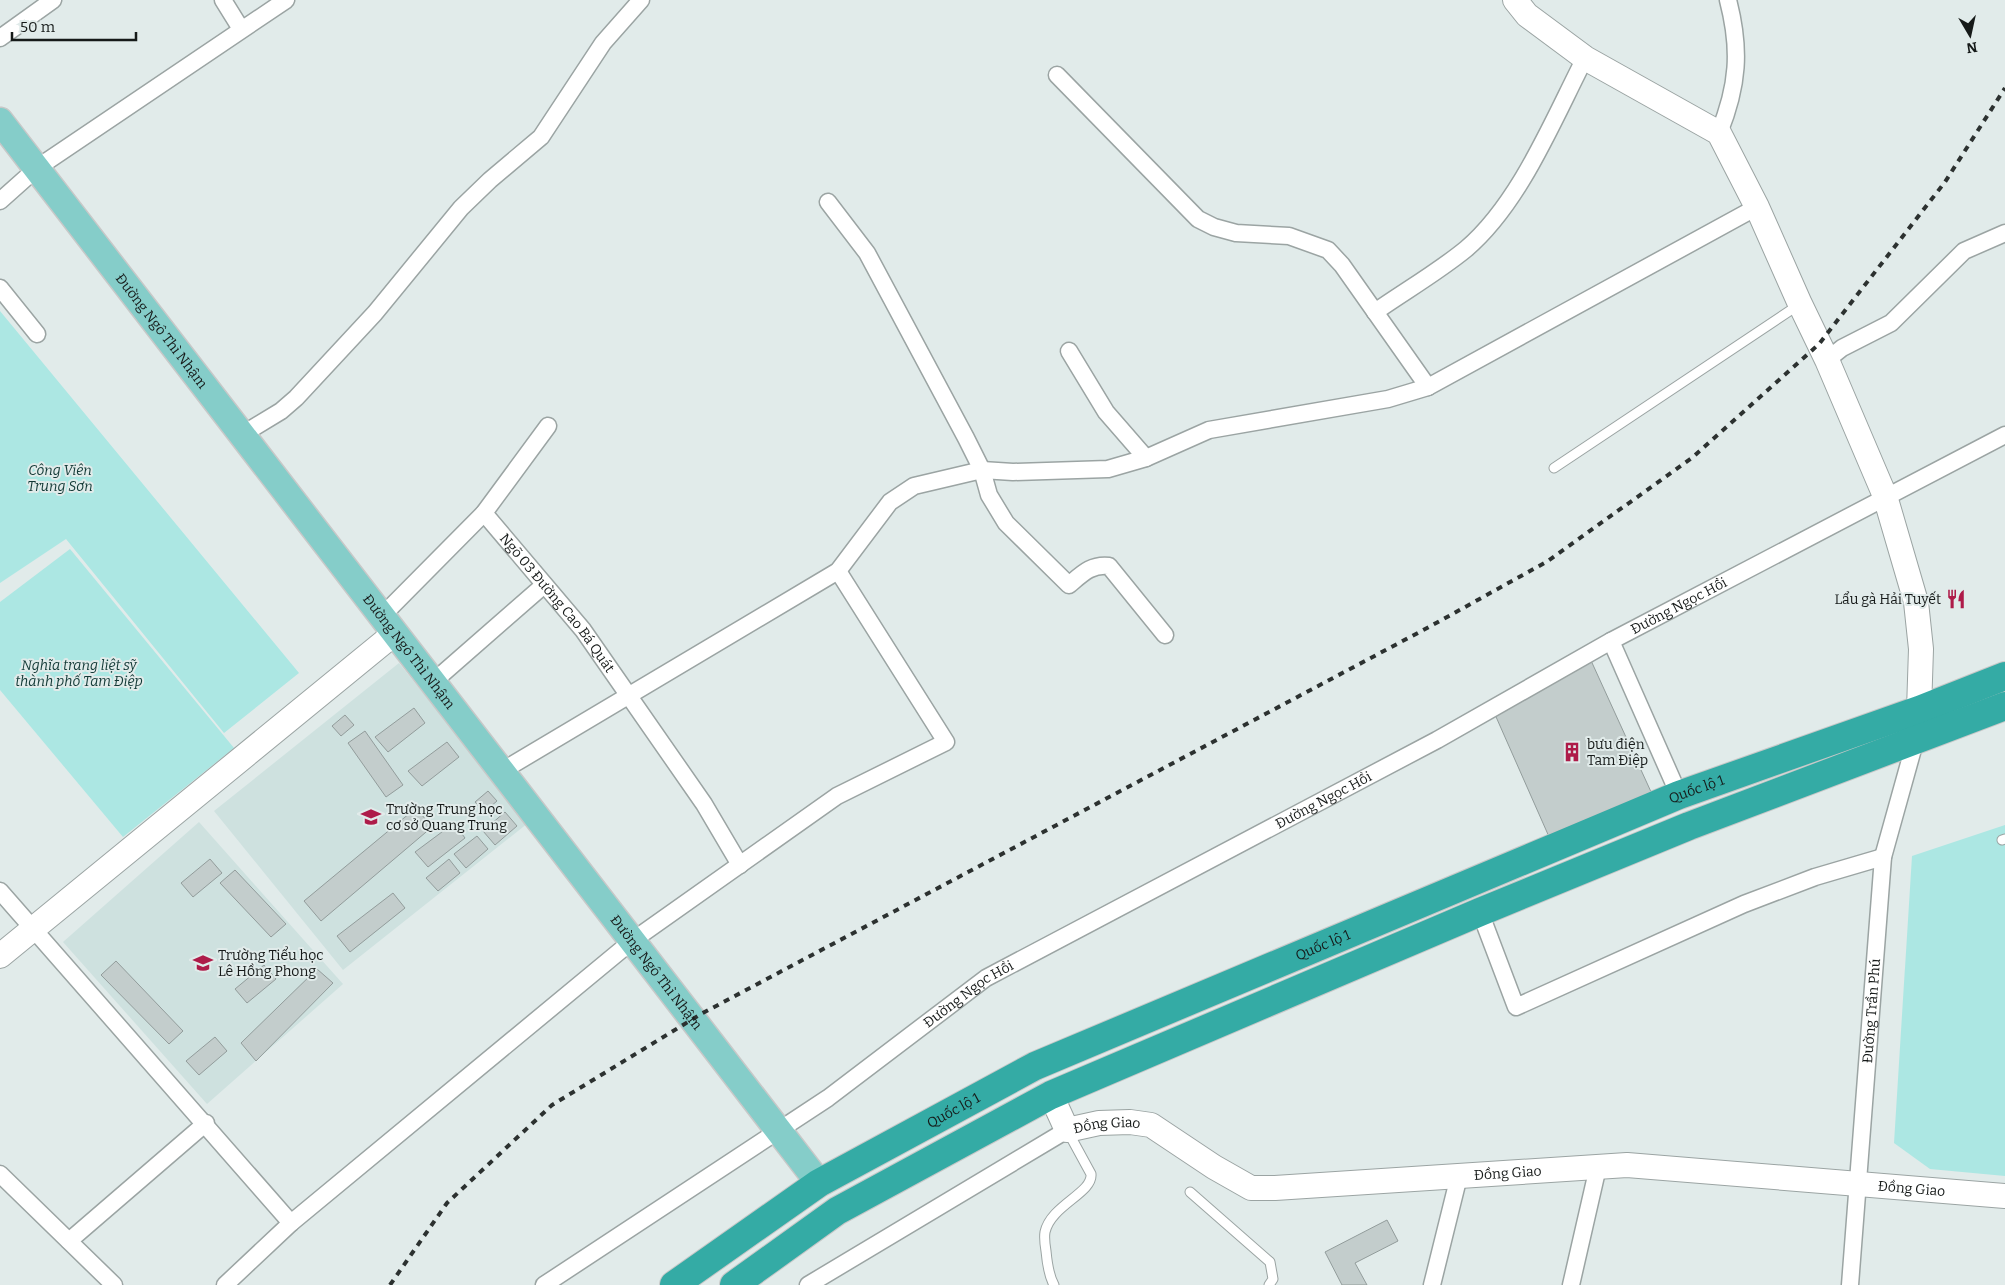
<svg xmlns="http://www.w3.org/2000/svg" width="2005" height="1285" font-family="Bitter,serif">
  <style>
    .built { fill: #cee1df }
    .green { fill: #ace7e3 }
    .building { fill: #c3cdcc; stroke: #929c9b }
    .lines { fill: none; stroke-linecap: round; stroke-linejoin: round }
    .lane-casing { stroke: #9ba4a3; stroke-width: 11 }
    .street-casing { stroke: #9ba4a3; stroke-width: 19 }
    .secondary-casing { stroke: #9ba4a3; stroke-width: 26 }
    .primary-casing { stroke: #c7c8c8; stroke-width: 29 }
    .highway-casing { stroke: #c7c8c8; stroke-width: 30 }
    .lane { stroke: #fff; stroke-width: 9 }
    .street { stroke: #fff; stroke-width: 16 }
    .secondary { stroke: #fff; stroke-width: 24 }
    .primary { stroke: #85cdc9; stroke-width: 26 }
    .highway { stroke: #34aba5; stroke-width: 28 }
    .rail { stroke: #2c3130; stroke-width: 4; stroke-dasharray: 6 6; stroke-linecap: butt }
    .labels { text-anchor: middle; stroke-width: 4; stroke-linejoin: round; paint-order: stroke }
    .street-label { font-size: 14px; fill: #161a19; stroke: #e1ebea }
    .park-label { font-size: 14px; font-style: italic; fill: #123936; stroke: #e1ebea }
    .poi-label { font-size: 14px; fill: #161a19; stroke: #e1ebea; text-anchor: start }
  </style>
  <rect width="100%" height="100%" fill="#e1ebea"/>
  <g class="built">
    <path d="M 399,663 L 528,823 L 343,970 L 214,811 Z"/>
    <path d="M 199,822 L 343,984 L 207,1104 L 63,942 Z"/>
  </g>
  <g class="green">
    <path d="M 0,311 L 299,673 L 224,733 L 66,539 L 0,583 Z"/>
    <path d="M 70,549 L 234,748 L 123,837 L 0,690 L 0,602 Z"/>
    <path d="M 2005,825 L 2005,1176 L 1930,1169 L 1894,1143 L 1912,856 Z"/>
  </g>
  <g class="building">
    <path d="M 1588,654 L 1652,794 L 1550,839 L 1493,710 Z"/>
    <path d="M 414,708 L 425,723 L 388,752 L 375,737 Z"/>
    <path d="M 345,715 L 354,725 L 341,736 L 332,726 Z"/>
    <path d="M 365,731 L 403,785 L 386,797 L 348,743 Z"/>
    <path d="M 447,742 L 459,757 L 422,786 L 408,771 Z"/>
    <path d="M 488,791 L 497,801 L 484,812 L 475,802 Z"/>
    <path d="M 416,808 L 432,827 L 321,921 L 304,901 Z"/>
    <path d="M 505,812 L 517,826 L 495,845 L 483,831 Z"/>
    <path d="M 454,823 L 465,838 L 428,867 L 415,852 Z"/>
    <path d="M 477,836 L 488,849 L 466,868 L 454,854 Z"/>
    <path d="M 210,859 L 222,873 L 193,897 L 181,883 Z"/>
    <path d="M 449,859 L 460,873 L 438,891 L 426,878 Z"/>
    <path d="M 235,870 L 286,924 L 271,937 L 220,883 Z"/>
    <path d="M 393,893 L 405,908 L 350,952 L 337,936 Z"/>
    <path d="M 116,961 L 183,1031 L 169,1044 L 101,975 Z"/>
    <path d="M 264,965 L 276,979 L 247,1003 L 235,989 Z"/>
    <path d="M 317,969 L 333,983 L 256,1061 L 241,1043 Z"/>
    <path d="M 215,1037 L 227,1051 L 199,1075 L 186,1061 Z"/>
    <path d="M 1387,1220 L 1398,1241 L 1355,1263 L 1367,1285 L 1342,1285 L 1325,1252 Z"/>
  </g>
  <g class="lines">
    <defs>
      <g id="lane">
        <path d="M 1554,468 L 1800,304"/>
        <path d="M 2002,840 L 2005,839"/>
        <path d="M 1190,1192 L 1270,1262 L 1273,1279 L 1269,1285"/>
        <path d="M 1054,1285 C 1049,1276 1047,1262 1046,1251 C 1045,1245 1044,1238 1045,1232 C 1051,1205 1093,1193 1091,1174 L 1067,1130"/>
      </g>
      <g id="street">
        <path d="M 223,0 L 241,29"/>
        <path d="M 0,38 L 53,0"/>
        <path d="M 1057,75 L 1198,219 L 1214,227 L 1236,233 L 1289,236 L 1328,250 L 1342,265 L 1428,387"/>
        <path d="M 1719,133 C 1738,86 1741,50 1728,0"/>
        <path d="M 0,201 L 37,168 L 286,0"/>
        <path d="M 828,202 L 867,253 L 966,438 L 982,470 L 989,495 L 1006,523 L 1069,585 C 1082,574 1091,564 1109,566 L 1165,635"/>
        <path d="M 0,288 L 37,334"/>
        <path d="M 1375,312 C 1405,291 1438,272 1466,249 C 1520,203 1553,120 1585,58"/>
        <path d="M 1069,351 L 1106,412 L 1146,458"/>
        <path d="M 1827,360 L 1842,348 L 1891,323 L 1964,251 L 2005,233"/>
        <path d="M 243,434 L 281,411 L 296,398 L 375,313 L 461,208 L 490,180 L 541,137 L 603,43 L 641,0"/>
        <path id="s1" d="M 484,513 L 583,630 L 704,804 L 740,865"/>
        <path d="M 382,616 L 484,513 L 548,426"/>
        <path d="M 1611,641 L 1679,795"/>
        <path d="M 433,682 L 544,585"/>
        <path d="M 502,771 L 838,571 L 890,502 L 914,486 L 982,470 L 1013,472 L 1108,469 L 1146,458 L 1209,430 L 1388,399 L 1428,387 L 1757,207"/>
        <path d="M 0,891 L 291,1223"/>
        <path d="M 1480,912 L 1516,1007 L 1744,904 L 1815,877 L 1883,857"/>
        <path d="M 0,1174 L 114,1285"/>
        <path d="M 69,1241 L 206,1123"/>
        <path d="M 225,1285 L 291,1223 L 632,941 L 837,796 L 946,742 L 838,571"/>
        <path id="s2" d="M 544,1285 L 828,1098 L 986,978 L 1437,740 L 1611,641 L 2005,435"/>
        <path d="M 808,1285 L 1067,1130"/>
        <path d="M 1432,1285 L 1459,1176"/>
        <path d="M 1571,1285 L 1598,1167"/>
        <path id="s3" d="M 1850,1285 L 1883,857 L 1915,742"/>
      </g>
      <g id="secondary">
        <path d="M 1515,0 L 1527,15 L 1585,58 L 1719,133 L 1757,207 L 1800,304 L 1827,360 L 1885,496 L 1916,602 L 1921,649 L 1919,710"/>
        <path d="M 0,956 L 395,633"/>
        <path id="s4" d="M 1051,1095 L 1067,1130 L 1099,1123 L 1130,1122 L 1151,1125 L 1214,1167 L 1251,1188 L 1275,1188 L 1627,1165 L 2005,1196"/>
      </g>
      <g id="primary">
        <path id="s5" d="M 0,121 L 819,1183"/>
      </g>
      <g id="highway">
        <path id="s6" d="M 674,1285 L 819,1183 L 1035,1066 L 1679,795 L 1919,710 L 2005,676"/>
        <path d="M 734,1285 L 837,1211 L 1051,1095 L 1480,912 L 1689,826 L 2005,706"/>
      </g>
    </defs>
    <use href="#lane" class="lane-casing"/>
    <use href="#street" class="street-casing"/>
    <use href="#secondary" class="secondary-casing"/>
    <use href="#primary" class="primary-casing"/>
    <use href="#highway" class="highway-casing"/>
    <use href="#lane" class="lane"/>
    <use href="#street" class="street"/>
    <use href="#secondary" class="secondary"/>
    <use href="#primary" class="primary"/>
    <use href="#highway" class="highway"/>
    <path class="rail" d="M 390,1285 L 447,1203 L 552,1105 L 701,1014 L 1429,627 L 1548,561 L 1693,457 L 1819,344 L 1945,182 L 2005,88"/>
  </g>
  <defs>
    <symbol id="restaurant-bare" viewBox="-9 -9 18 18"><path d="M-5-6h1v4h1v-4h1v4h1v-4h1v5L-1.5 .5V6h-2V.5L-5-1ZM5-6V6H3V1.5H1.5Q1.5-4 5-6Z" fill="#ae1b49" stroke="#e1ebea" stroke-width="2.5" paint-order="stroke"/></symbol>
    <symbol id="building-bare" viewBox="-9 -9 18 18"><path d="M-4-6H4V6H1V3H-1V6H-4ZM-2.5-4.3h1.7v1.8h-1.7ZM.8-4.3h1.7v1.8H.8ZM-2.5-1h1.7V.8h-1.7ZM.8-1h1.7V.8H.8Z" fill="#ae1b49" stroke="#e1ebea" stroke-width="2.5" paint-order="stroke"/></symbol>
    <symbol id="school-bare" viewBox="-9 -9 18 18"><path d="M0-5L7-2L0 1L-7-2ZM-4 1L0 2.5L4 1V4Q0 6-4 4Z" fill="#ae1b49" stroke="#e1ebea" stroke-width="2.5" paint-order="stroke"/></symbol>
  </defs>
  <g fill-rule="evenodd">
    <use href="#restaurant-bare" x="1942" y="585" width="28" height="28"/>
    <use href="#building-bare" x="1558" y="738" width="28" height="28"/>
    <use href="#school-bare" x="357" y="803" width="28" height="28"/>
    <use href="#school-bare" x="189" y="949" width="28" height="28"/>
  </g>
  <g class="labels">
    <g class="street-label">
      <text dy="5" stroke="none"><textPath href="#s5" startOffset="265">Đường Ngô Thì Nhậm</textPath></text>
      <text dy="5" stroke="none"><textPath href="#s1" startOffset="116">Ngõ 03 Đường Cao Bá Quát</textPath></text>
      <text dy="5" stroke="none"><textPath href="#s2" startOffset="1325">Đường Ngọc Hồi</textPath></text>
      <text dy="5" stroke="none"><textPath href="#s5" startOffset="670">Đường Ngô Thì Nhậm</textPath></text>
      <text dy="5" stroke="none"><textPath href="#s6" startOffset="1140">Quốc lộ 1</textPath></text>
      <text dy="5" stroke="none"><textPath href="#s2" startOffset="920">Đường Ngọc Hồi</textPath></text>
      <text dy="5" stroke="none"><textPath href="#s6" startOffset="735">Quốc lộ 1</textPath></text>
      <text dy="5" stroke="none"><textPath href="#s5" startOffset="1075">Đường Ngô Thì Nhậm</textPath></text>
      <text dy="5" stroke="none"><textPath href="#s2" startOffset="515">Đường Ngọc Hồi</textPath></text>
      <text dy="5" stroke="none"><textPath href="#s3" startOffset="275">Đường Trần Phú</textPath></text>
      <text dy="5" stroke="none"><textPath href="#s6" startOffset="330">Quốc lộ 1</textPath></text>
      <text dy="5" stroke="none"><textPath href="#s4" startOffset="79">Đồng Giao</textPath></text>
      <text dy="5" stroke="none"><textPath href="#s4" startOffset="499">Đồng Giao</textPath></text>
      <text dy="5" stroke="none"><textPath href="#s4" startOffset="904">Đồng Giao</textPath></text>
    </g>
    <g class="park-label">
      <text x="60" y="475">Công Viên<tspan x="60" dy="16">Trung Sơn</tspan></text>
      <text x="79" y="670">Nghĩa trang liệt sỹ<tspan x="79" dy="16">thành phố Tam Điệp</tspan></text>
    </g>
    <g class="poi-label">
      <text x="1941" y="604" text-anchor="end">Lẩu gà Hải Tuyết</text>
      <text x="1587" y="749">bưu điện<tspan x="1587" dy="16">Tam Điệp</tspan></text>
      <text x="386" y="814">Trường Trung học<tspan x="386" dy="16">cơ sở Quang Trung</tspan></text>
      <text x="218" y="960">Trường Tiểu học<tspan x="218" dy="16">Lê Hồng Phong</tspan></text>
    </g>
  </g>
  <g transform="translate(1970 35) rotate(171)" stroke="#e1ebea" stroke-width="4" paint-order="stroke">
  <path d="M0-4L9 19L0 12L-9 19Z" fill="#161a19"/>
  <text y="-8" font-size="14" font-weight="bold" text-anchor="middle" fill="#161a19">N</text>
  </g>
  <path d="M12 32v8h124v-8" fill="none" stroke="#161a19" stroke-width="2.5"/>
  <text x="20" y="32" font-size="15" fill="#161a19" stroke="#e1ebea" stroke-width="4" paint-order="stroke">50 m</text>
</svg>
